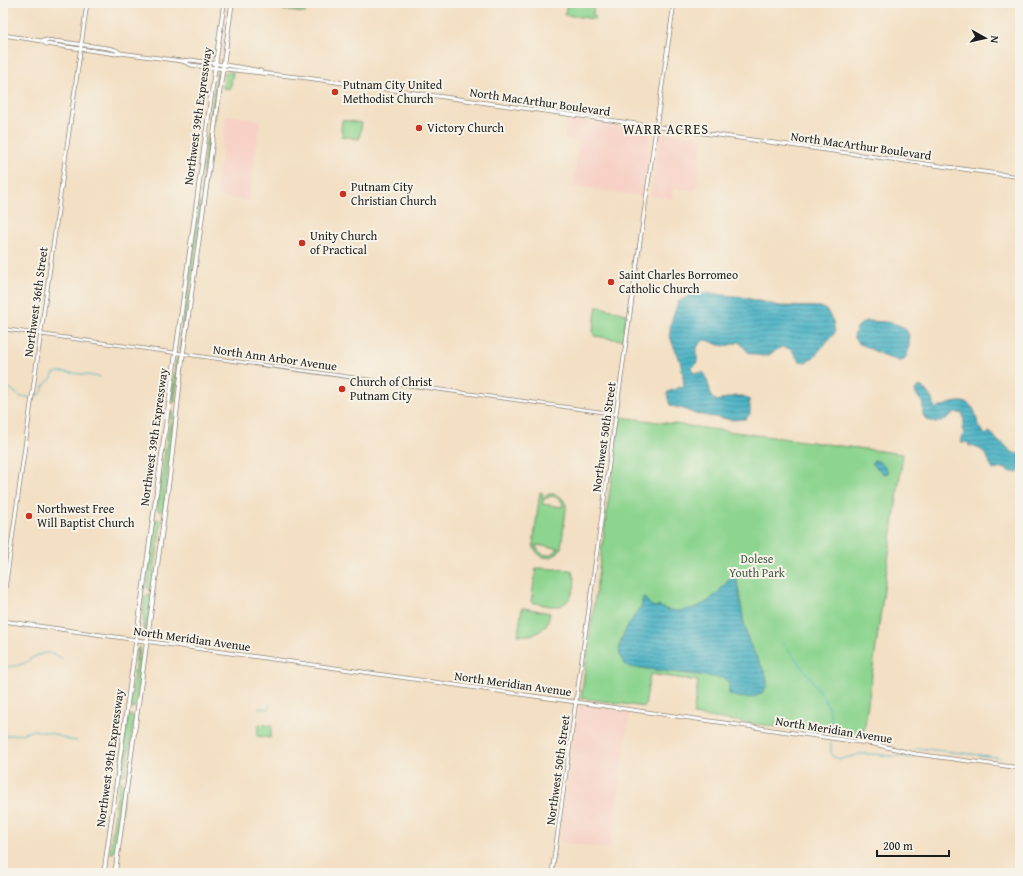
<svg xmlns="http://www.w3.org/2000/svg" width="1023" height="876" font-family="'Gentium Book Plus',serif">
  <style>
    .built { fill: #f7d1c6 }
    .green { fill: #8cd48f; stroke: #547856; fill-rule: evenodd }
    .water { fill: url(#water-rules); stroke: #306670 }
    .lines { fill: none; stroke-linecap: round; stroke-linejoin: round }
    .stream { stroke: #45b0c3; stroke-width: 1 }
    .minor-casing { stroke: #887e70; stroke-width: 4 }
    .major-casing { stroke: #887e70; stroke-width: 4.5 }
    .highway-casing { stroke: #887e70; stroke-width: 5 }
    .minor { stroke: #fff; stroke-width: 2.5 }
    .major { stroke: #fff; stroke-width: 3 }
    .highway { stroke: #fff; stroke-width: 3.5 }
    .poi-dot { fill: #c8321e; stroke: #f7f3e8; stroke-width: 1.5 }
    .labels { text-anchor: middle; stroke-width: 4; stroke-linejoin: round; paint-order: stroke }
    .poi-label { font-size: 12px; fill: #1c1c1c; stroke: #f7f3e8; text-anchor: start }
    .street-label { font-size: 12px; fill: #1c1c1c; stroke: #f7f3e8 }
    .park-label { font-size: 12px; fill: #435c44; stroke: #f7f3e8 }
    .quarter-label { font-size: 14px; letter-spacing: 1px; fill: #1c1c1c; stroke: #f7f3e8 }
  </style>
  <defs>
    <pattern id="water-rules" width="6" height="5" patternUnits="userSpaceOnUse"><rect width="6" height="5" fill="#45b0c3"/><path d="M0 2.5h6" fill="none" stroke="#398e9e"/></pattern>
  </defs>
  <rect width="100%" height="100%" fill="#f7f3e8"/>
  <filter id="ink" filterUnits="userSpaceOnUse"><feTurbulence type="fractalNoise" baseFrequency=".025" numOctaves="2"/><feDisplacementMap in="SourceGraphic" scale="8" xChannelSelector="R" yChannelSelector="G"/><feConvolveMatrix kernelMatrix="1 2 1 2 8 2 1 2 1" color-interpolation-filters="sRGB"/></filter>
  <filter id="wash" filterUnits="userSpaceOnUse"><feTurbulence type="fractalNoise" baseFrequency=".012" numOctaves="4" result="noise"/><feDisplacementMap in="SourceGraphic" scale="16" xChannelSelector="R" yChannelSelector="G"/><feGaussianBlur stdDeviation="0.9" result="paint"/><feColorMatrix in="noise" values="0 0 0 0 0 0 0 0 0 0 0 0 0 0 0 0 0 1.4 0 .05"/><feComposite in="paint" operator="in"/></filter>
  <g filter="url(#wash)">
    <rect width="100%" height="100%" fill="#f3dfc3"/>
    <g class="built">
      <path d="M 226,115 L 260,120 L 249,201 L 216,196 Z"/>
      <path d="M 567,119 L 651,131 L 642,196 L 573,186 L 579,141 L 564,139 Z"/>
      <path d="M 662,132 L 703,138 L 696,191 L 673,188 L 672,199 L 650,196 L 658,150 L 657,149 L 659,136 Z"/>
      <path d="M 579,705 L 630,712 L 610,849 L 559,842 Z"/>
    </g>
    <g class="green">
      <path d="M 284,3 L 306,3 L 305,13 L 283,10 Z"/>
      <path d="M 567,3 L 594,3 L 593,16 L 595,16 L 596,18 L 595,19 L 565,15 Z"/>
      <path d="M 217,71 L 219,73 L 216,90 L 217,97 L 213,126 L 212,127 L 209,125 Z"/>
      <path d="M 227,72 L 233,72 L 230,89 L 223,88 L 225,73 Z"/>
      <path d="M 342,120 L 362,123 L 359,139 L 341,136 L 342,132 L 341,129 Z"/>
      <path d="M 210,133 L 210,136 L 209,156 L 203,194 L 201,194 L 201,192 L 203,180 L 203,169 L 207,136 Z"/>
      <path d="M 200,202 L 201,205 L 199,226 L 182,347 L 181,350 L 180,348 L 182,323 L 198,204 Z"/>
      <path d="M 597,306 L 626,314 L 623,339 L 621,340 L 594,336 L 593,331 Z"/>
      <path d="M 179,357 L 179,359 L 177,373 L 177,383 L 175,402 L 173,403 L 171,401 L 176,360 Z"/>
      <path d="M 171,412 L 173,412 L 174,415 L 171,448 L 163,508 L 161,512 L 158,510 L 157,507 Z"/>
      <path d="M 620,417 L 903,454 L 863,739 L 693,715 L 698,681 L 650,674 L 645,707 L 581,698 Z"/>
      <path d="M 540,492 L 543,493 L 542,498 L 549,494 L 555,494 L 562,498 L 566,504 L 566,510 L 561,548 C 553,562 538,560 533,545 ZM 552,496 C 558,497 563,501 563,507 L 542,504 L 544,499 ZM 536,545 L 557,548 L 558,548 C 551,558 539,557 536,545 Z"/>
      <path d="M 158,519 L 160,520 L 161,524 L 152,586 L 150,589 L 147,588 L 147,585 L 155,523 L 156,520 Z"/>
      <path d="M 537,568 L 571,570 C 577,578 575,590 570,598 C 568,601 564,604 561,606 L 549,606 L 531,602 L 536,569 Z"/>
      <path d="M 148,595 L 150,596 L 151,600 L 146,630 L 144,635 L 143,635 L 144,599 L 145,597 Z"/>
      <path d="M 522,608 L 524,608 L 550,613 C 547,631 535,637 518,635 Z"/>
      <path d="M 140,647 L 139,664 L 140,676 L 136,705 L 134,708 L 132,708 L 130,705 L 137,651 L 138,648 Z"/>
      <path d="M 132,715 L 133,716 L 134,719 L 126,772 L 124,775 L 122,775 L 121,773 L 120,770 L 128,718 L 129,716 Z"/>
      <path d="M 259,724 L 272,726 L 270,738 L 257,736 Z"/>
      <path d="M 122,781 L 124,783 L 125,786 L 116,848 L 113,853 L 111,853 L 110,850 L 119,784 L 120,782 Z"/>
    </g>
    <g class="water">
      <path d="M 699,292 L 742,297 L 780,306 L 821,307 L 827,311 L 833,321 L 835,332 C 833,337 827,340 824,345 C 818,351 815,358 807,362 L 799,361 L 791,349 L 781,347 L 769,355 L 763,356 L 756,355 L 749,353 L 739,342 C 733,344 726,347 719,345 C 713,343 710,340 704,340 C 690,351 701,353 696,364 L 692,367 L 693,373 L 704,373 C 708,381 710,390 712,399 L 715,399 L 716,401 L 735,396 L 743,396 L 749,399 L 750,408 L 750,414 L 746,419 L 733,420 L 695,414 L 681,408 L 671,406 L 669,403 L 667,393 C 671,389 675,391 679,387 L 683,388 L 684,386 C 683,379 683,372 681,365 C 679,353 670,344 670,332 C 670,322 675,312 678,302 L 694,293 Z"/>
      <path d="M 866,321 C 879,322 908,320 909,338 C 910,343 908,351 907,356 L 902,361 C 897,362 894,358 889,358 L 858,343 L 854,338 C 855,329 858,325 866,321 Z"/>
      <path d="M 920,386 C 929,392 933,399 935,409 C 949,404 971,393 976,416 C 978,424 979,430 986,435 L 989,432 C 994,434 994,437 998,441 C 1000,442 1002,443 1004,444 C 1009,449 1012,454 1020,454 L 1020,472 L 1011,472 L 1003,468 L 993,470 C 987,460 990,455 978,448 C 975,446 973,445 969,446 L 968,442 L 962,443 L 960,440 L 963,436 L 964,433 L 962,429 L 964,423 L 963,414 L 955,412 L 943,421 L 935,423 L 926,419 L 923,415 L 923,404 L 916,394 L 915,390 Z"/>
      <path d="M 874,460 C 880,461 887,467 888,473 L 885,474 L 881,472 L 872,463 Z"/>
      <path d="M 732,577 L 735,577 L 737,581 C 741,599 742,618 747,636 C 749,643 753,651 757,658 C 760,664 768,676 767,683 C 766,700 740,700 729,694 L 729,683 L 723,678 L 629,667 C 626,665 622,662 621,658 C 614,644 631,620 639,610 L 641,607 L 643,597 C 647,599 649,606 655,607 C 656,607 657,606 658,606 C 661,607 665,609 669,610 C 685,612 701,608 713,597 C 720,591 725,583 732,577 Z"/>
    </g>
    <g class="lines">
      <g class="stream">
        <path d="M 3,386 L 11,389 L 20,397 L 29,397"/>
        <path d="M 35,396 C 43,395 41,393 44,386 C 46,383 49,381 52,378 C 53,375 52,374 55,373 C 62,370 91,376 100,377"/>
        <path d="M 782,642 L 810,677 L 825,700 L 829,710 L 832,722 L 831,731"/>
        <path d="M 3,667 C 10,667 18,666 25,663 C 28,661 29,659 32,658 C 45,651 50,652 62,658"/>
        <path d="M 259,708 L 269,709 L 270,704"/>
        <path d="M 3,736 L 21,734 L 34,730 L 54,734 L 69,740 L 77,741"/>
        <path d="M 831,743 L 831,753 L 833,757 L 840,759 L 854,756 L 859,754 L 877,754 L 889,756 L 895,756 L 909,758 L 914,757 L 914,756"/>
        <path d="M 915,750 L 917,748 L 997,757 L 1000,759"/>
      </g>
    </g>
  </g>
  <g filter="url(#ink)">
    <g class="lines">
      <defs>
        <path id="minor" d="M 3,329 L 616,414"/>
        <g id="major">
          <path d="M 3,35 L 42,41 L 47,40 L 108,48 L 116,50 L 120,53"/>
          <path d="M 42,41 L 46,44 L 116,54 L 120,53 L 182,61 L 191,60 L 245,68 L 261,71"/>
          <path d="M 182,61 L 191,65 L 215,68 L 307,78 L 1020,177"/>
          <path d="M 3,604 L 87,3"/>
          <path d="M 3,621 L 816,736 L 874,744 L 916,754 L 1020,768"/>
          <path d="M 552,873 L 651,163 L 674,3"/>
        </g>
        <g id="highway">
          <path d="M 104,873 L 224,3"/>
          <path d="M 115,873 L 170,473 L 183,354 L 232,3"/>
        </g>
      </defs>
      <use href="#minor" class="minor-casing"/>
      <use href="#major" class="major-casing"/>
      <use href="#highway" class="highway-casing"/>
      <use href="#minor" class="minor"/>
      <use href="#major" class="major"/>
      <use href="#highway" class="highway"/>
    </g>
  </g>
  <g class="poi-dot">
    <circle cx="335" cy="92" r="4"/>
    <circle cx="419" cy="128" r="4"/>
    <circle cx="343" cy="194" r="4"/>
    <circle cx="302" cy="243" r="4"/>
    <circle cx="611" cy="282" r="4"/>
    <circle cx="342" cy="389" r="4"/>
    <circle cx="29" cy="516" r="4"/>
  </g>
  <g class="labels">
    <g class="poi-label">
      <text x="343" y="89">Putnam City United<tspan x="343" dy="14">Methodist Church</tspan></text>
      <text x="427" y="132">Victory Church</text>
      <text x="351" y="191">Putnam City<tspan x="351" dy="14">Christian Church</tspan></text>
      <text x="310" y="240">Unity Church<tspan x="310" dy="14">of Practical</tspan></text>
      <text x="619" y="279">Saint Charles Borromeo<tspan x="619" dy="14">Catholic Church</tspan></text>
      <text x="350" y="386">Church of Christ<tspan x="350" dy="14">Putnam City</tspan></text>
      <text x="37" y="513">Northwest Free<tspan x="37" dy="14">Will Baptist Church</tspan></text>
    </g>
    <g class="street-label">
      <text transform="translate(540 102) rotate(8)" y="4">North MacArthur Boulevard</text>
      <text transform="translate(198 116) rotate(-82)" y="4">Northwest 39th Expressway</text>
      <text transform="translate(861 146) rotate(8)" y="4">North MacArthur Boulevard</text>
      <text transform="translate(36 302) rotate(-82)" y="4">Northwest 36th Street</text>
      <text transform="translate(275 358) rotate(8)" y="4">North Ann Arbor Avenue</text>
      <text transform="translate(154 437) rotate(-82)" y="4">Northwest 39th Expressway</text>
      <text transform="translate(604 437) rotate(-82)" y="4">Northwest 50th Street</text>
      <text transform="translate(192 639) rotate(8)" y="4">North Meridian Avenue</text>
      <text transform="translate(513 684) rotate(8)" y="4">North Meridian Avenue</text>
      <text transform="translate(834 730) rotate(9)" y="4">North Meridian Avenue</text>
      <text transform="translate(110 758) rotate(-82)" y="4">Northwest 39th Expressway</text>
      <text transform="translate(558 770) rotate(-82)" y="4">Northwest 50th Street</text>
    </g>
    <g class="park-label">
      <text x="757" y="563">Dolese<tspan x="757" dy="14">Youth Park</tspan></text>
    </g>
    <g class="quarter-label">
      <text x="666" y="134">WARR ACRES</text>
    </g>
  </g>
  <rect width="1023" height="876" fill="none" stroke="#f7f3e8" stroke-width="16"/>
  <g transform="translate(985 38) rotate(98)" stroke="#f7f3e8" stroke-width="3" paint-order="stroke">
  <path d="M0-3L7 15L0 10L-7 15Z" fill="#1c1c1c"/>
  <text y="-6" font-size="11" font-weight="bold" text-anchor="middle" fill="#1c1c1c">N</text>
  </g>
  <path d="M877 850v6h72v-6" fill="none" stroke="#1c1c1c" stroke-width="2"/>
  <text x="883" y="850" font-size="12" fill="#1c1c1c" stroke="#f7f3e8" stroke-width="3" paint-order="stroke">200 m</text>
</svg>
